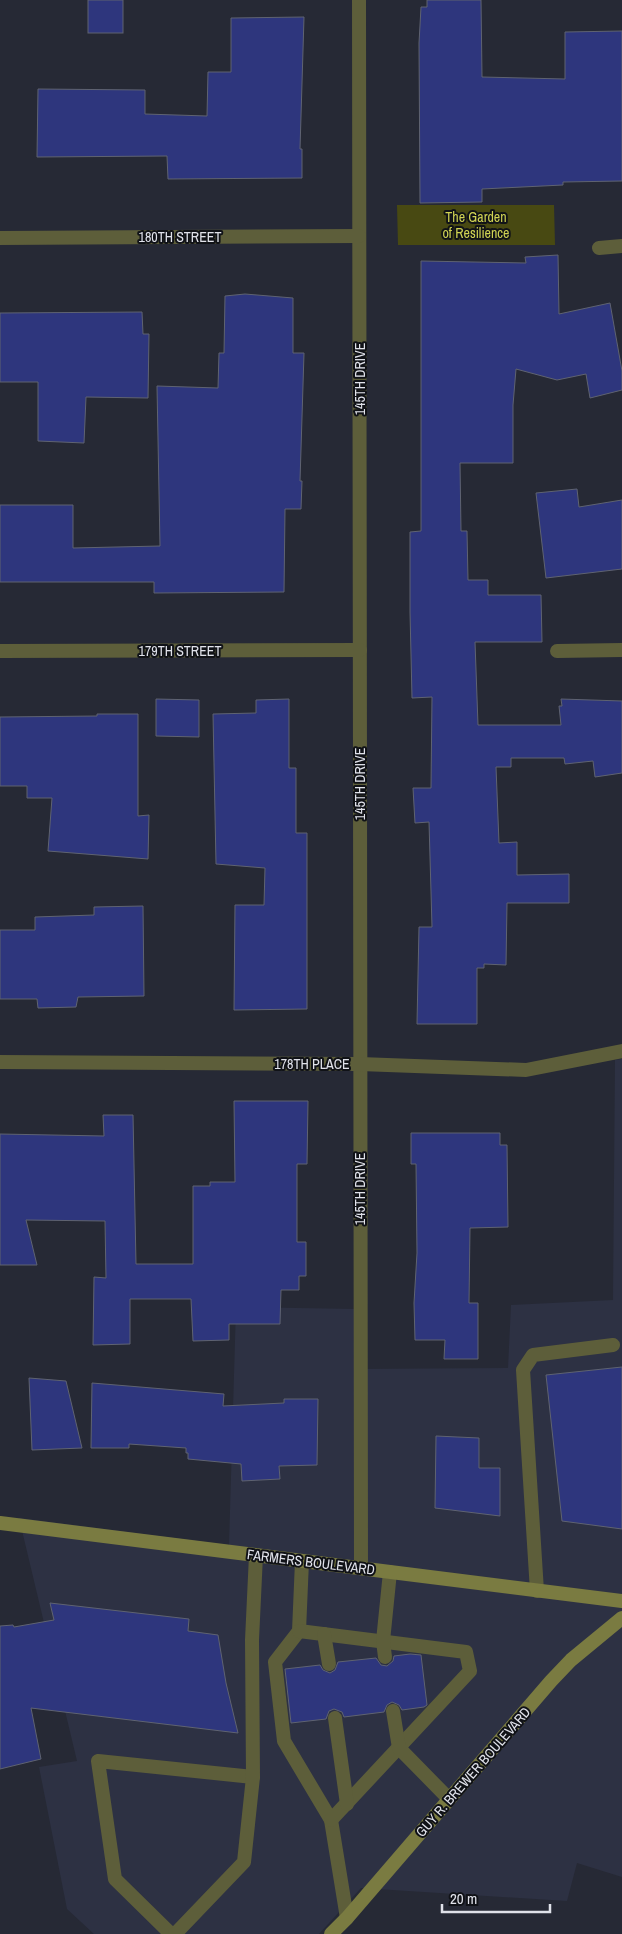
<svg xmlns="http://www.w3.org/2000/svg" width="622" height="1934" font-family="'Archivo Narrow',sans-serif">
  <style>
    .built { fill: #2d3143 }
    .green { fill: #484912 }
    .building { fill: #2e367d; stroke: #5f6371 }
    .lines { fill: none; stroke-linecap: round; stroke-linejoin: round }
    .service { stroke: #5d5e3a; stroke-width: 14 }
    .minor { stroke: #5d5e3a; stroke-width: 14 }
    .secondary { stroke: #7a7b41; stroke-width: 14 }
    .labels { text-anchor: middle; stroke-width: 4; stroke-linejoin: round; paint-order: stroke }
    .park-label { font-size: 14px; fill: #d0d353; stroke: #101217 }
    .street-label { font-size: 14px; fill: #e0e2ea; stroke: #101217 }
  </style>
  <rect width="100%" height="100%" fill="#262935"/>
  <path class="built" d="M 622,1059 L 622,1877 L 577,1863 L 567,1901 L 361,1888 L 319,1934 L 94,1934 L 67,1909 L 39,1767 L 77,1761 L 19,1518 L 229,1545 L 236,1307 L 355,1309 L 355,1369 L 508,1368 L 511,1305 L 613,1300 L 615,1060 Z"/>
  <path class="green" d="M 397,205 L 554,205 L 555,245 L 398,245 Z"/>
  <g class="building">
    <rect x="88" y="0" width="35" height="33"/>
    <path d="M 427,0 L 481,0 L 482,77 L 565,79 L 565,32 L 622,31 L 622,181 L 563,182 L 563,185 L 482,189 L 482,202 L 420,203 L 419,43 L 421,7 L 427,7 Z"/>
    <path d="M 304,17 L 300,149 L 302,149 L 302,178 L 168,179 L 167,156 L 37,157 L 38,89 L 145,90 L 145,114 L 207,116 L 208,72 L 231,72 L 231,18 Z"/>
    <path d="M 558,255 L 559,314 L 610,303 L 622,371 L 622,390 L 590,398 L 586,374 L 557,380 L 516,369 L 513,405 L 513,463 L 460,463 L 461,531 L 467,531 L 468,580 L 488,580 L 488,595 L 541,595 L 542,642 L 475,642 L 478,725 L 561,725 L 559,706 L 562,706 L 561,699 L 622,701 L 622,773 L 595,777 L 593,761 L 565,764 L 564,758 L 511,758 L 511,767 L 496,767 L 499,843 L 517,842 L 517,875 L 569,874 L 569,903 L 507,903 L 506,965 L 484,964 L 484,968 L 477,968 L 477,1024 L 417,1024 L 419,927 L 432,927 L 429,822 L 415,823 L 413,788 L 431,788 L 432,697 L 412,698 L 410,612 L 410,532 L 421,531 L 421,261 L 526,263 L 525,257 Z"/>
    <path d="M 245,294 L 293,298 L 293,353 L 304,353 L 300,481 L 302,481 L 301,509 L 285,509 L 284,592 L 154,593 L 154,582 L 0,582 L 0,505 L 73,505 L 73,548 L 160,546 L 157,386 L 218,388 L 219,353 L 224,353 L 225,296 Z"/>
    <path d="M 142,312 L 143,334 L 149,334 L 148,398 L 86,397 L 84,443 L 38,441 L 38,382 L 0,382 L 0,313 Z"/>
    <path d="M 577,489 L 579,507 L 622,500 L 622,569 L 546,578 L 536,493 Z"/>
    <path d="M 156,699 L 199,700 L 199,737 L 156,736 Z"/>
    <path d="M 289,699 L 289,768 L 296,768 L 296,833 L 307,833 L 307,1009 L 234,1010 L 235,905 L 264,905 L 265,868 L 216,864 L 213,714 L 256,713 L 256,700 Z"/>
    <path d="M 97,714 L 138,714 L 138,816 L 149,815 L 148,859 L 48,851 L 52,798 L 27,798 L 27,786 L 0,786 L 0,717 L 97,716 Z"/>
    <path d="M 143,906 L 144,996 L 78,997 L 76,1007 L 38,1008 L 37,999 L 0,999 L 0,930 L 35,930 L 35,917 L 94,915 L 94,907 Z"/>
    <path d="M 234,1101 L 308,1101 L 307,1164 L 297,1164 L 297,1242 L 306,1242 L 306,1276 L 299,1276 L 299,1290 L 281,1290 L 280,1324 L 229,1324 L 229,1340 L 193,1341 L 191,1299 L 130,1299 L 130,1344 L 93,1345 L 94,1277 L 106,1278 L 105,1221 L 26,1220 L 37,1265 L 0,1265 L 0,1134 L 104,1136 L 103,1115 L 133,1115 L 136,1264 L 193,1264 L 193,1186 L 210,1186 L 210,1182 L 235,1182 Z"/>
    <path d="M 411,1133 L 500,1133 L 500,1145 L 507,1145 L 508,1227 L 470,1228 L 469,1303 L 478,1303 L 478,1359 L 444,1359 L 445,1340 L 415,1340 L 414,1303 L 417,1253 L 416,1164 L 411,1164 Z"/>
    <path d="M 622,1367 L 622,1529 L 562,1521 L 546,1375 Z"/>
    <path d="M 29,1378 L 66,1381 L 82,1448 L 32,1450 Z"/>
    <path d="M 92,1383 L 224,1394 L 223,1406 L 284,1403 L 284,1399 L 318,1399 L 317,1465 L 279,1466 L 280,1479 L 242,1481 L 241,1464 L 188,1459 L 188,1453 L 186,1453 L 186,1448 L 129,1444 L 129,1448 L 91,1448 Z"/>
    <path d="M 436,1436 L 479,1438 L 479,1468 L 500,1468 L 500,1516 L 435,1508 Z"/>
    <path d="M 50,1603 L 189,1619 L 188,1631 L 218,1635 L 226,1683 L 238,1733 L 31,1708 L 41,1759 L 0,1769 L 0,1626 L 13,1625 L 14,1627 L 54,1620 Z"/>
    <path d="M 410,1654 L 421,1655 L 427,1705 L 424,1707 L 402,1710 L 399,1705 L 392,1702 L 387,1705 L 384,1712 L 344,1717 L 342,1712 L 334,1709 L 329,1711 L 326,1719 L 291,1723 L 285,1669 L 320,1665 L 323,1670 L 330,1673 L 335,1670 L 338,1662 L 376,1658 L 381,1665 L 387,1666 L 393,1661 L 394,1656 Z"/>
  </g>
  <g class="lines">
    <g class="service">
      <path d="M 302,1561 L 299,1631 L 275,1662 L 284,1741 L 331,1820 L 347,1918"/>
      <path d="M 537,1591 L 523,1370 L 533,1355 L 613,1345"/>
      <path d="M 299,1631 L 466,1652 L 470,1671 L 331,1820"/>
      <path d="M 324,1634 L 329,1664"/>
      <path d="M 385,1657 L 383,1641 L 390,1572"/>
      <path d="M 393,1711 L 399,1748 L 449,1799"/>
      <path d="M 335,1718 L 347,1804"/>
      <path d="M 171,1934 L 115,1879 L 98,1761 L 253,1777"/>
      <path d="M 175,1934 L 244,1862 L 253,1777 L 252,1640 L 256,1555"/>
    </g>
    <g class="minor">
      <path d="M 359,0 L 361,1568"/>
      <path d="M 0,238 L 359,236"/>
      <path d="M 599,248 L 622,246"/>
      <path d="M 0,651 L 360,650"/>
      <path d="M 557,651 L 622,650"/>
      <path d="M 0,1062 L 360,1064 L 526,1070 L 622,1051"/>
    </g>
    <g class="secondary">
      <path d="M 0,1523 L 622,1601"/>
      <path d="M 331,1934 L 347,1918 L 551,1681 L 571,1660 L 622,1618"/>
    </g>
  </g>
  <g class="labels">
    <g class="park-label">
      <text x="476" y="222">The Garden<tspan x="476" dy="16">of Resilience</tspan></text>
    </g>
    <g class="street-label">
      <text x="180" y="242">180TH STREET</text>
      <text transform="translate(360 379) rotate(-90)" y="5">145TH DRIVE</text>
      <text x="180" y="656">179TH STREET</text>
      <text transform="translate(360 784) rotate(-90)" y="5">145TH DRIVE</text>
      <text x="312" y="1069">178TH PLACE</text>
      <text transform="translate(360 1189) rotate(-90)" y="5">145TH DRIVE</text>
      <text transform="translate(311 1562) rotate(7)" y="5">FARMERS BOULEVARD</text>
      <text transform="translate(473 1772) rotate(-49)" y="5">GUY R. BREWER BOULEVARD</text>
    </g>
  </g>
  <path d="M442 1904v8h108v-8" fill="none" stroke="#e0e2ea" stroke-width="2.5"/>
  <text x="450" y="1904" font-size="15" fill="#e0e2ea" stroke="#101217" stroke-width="4" paint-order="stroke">20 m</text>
</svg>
